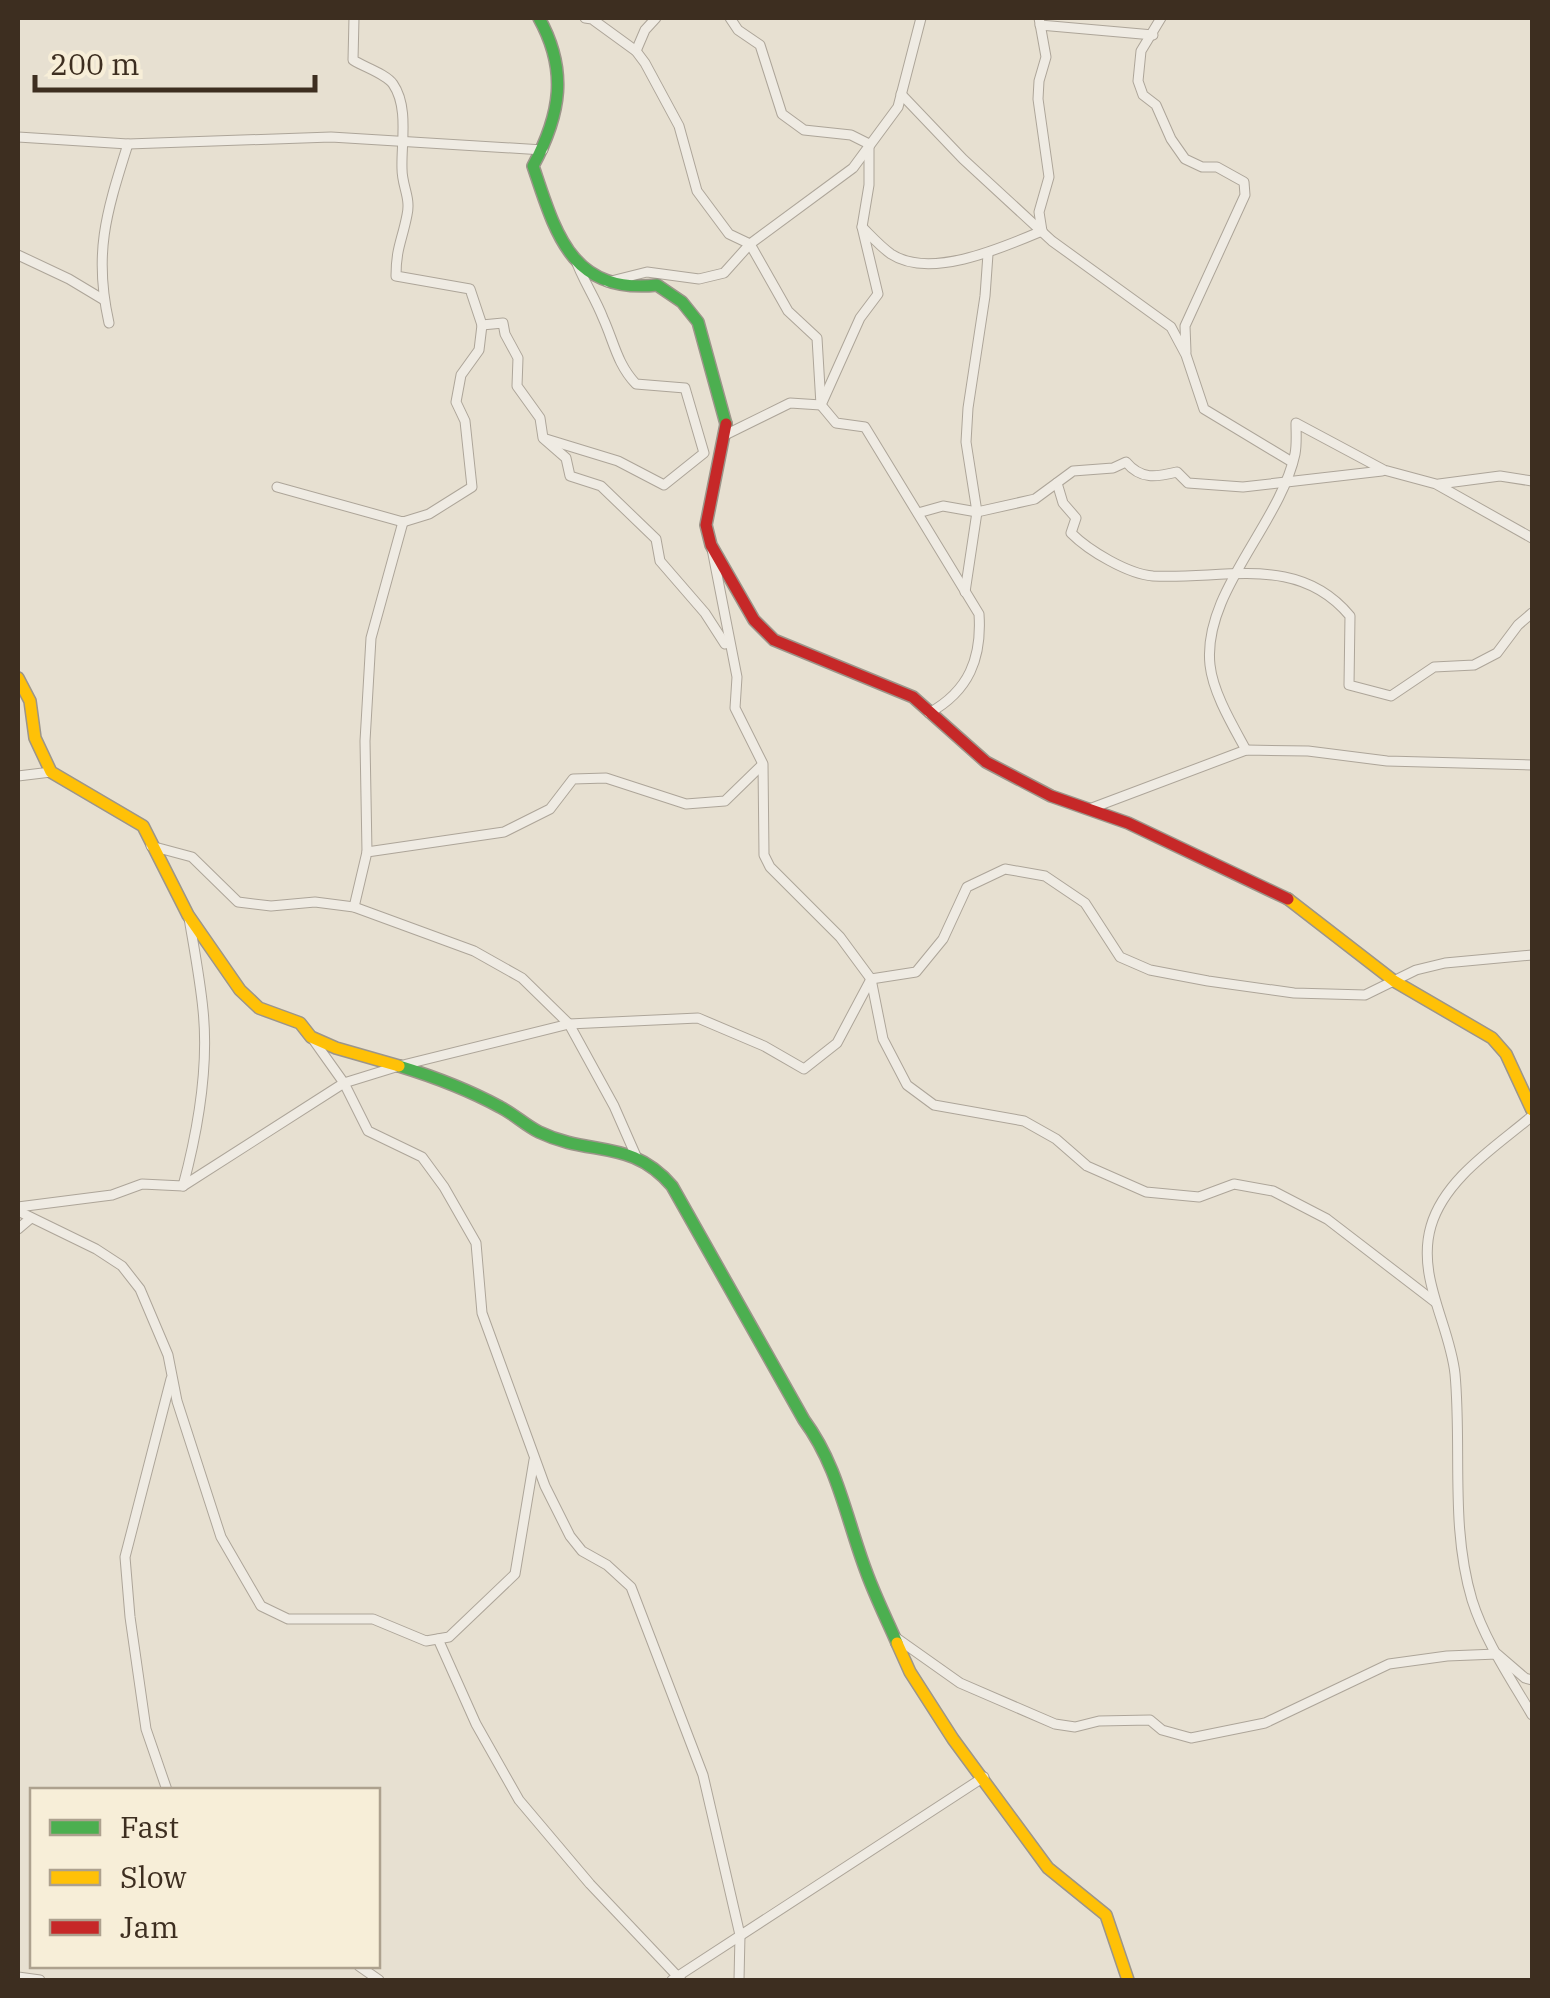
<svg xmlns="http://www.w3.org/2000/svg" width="1550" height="1998" font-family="'IBM Plex Serif',serif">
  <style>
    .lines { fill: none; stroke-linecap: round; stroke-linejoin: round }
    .street-casing { stroke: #ada599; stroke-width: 11 }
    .fast-casing { stroke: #9c958a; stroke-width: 14 }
    .slow-casing { stroke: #9c958a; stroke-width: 14 }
    .jam-casing { stroke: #9c958a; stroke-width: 14 }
    .street { stroke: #efebe3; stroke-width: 9 }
    .fast { stroke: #4caf50; stroke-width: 11 }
    .slow { stroke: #ffc107; stroke-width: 11 }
    .jam { stroke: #c62828; stroke-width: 11 }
  </style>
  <rect width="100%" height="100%" fill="#e7e0d1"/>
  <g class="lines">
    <defs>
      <g id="street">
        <path d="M 354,18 L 353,60 C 364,67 386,74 393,84 C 409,107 401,144 402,169 C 402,186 411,198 407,215 C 402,241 396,248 396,276 L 470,289 L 482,325 L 503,323 L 505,334 L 518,358 L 517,386 L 540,418 L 543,438 L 566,458 L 570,476 L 601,486 L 656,539 L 660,561 L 705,613 L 725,644"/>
        <path d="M 585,18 L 592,19 L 636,51 L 645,63 L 679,126 L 697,191 L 729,234 L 750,244 L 788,311 L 817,338 L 821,405 L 836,423 L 865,427 L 979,614 C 982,658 969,691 929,713"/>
        <path d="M 730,18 L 738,30 L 760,45 L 782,114 L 804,130 L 851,135 L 869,144"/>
        <path d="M 1039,18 L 1046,57 L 1039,81 L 1038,99 L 1049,177 L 1039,212 L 1042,231"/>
        <path d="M 1161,18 L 1141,51 L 1138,81 L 1143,95 L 1156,105 L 1171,139 L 1185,159 L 1202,167 L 1217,167 L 1244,182 L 1245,195 L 1185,326 L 1186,352"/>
        <path d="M 1040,25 L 1153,35"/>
        <path d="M 636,51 L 645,30 L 656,18"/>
        <path d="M 901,94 L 963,159 L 1052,241 L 1171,327 L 1186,355 L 1204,409 L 1292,462"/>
        <path d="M 18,137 L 128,144 L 331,137 L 543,150"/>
        <path d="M 862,227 C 871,236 881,247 891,254 C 930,280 1004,247 1042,231"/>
        <path d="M 18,255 L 69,279 L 104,300"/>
        <path d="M 607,282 L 647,272 L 699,279 L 724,273 L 750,244 L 853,168 L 898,107 L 921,18"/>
        <path d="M 109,323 C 93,252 107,211 128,144"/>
        <path d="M 725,435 L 790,403 L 821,405 L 860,318 L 878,294 L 862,227 L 869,185 L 869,147"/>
        <path d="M 546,439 L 618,461 L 664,485 L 704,453 L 685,388 L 636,384 C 617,364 614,342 603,318 C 595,297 582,279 575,258"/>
        <path d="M 1057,483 L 1063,503 L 1076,518 L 1071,533 C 1089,551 1128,574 1153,576 C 1224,580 1298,553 1350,616 L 1349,685 L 1391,696 L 1434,667 L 1474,665 L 1497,653 L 1518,625 L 1532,613"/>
        <path d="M 1439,484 L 1500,476 L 1532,481"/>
        <path d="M 277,487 L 403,522 L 429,514 L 472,487 L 465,421 L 456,402 L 461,375 L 479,350 L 482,325"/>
        <path d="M 918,513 L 943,506 L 977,512 L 1035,499 L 1073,471 L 1113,468 L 1126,462 C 1141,480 1156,477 1177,472 L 1188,483 L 1243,487 L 1382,471"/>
        <path d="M 712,549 L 737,677 L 735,708 L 763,764 L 764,855 L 770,867 L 840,937 L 871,979 L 883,1039 L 907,1085 L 934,1105 L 1024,1121 L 1056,1139 L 1087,1166 L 1146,1192 L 1199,1197 L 1234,1184 L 1273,1191 L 1327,1219 L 1435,1302"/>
        <path d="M 965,592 L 977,512 L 966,442 L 968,408 L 985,296 L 988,254"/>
        <path d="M 1246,750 C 1233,726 1213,693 1210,665 C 1202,593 1280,524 1295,454 C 1297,444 1296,433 1296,423 L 1384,470 L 1436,484 L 1532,538"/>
        <path d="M 18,776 L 51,772"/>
        <path d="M 1092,808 L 1246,750 L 1308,751 L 1387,761 L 1532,765"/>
        <path d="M 151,846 L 192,857 L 238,902 L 271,906 L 315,902 L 354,907 L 474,951 L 522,978 L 569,1024 L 614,1106 L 636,1156"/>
        <path d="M 367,852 L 365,741 L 371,638 L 403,522"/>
        <path d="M 354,907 L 367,852 L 504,832 L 550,809 L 573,779 L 606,778 L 686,804 L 725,801 L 762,765"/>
        <path d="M 871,979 L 916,972 L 943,939 L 967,887 L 1005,869 L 1045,876 L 1085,903 L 1120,957 L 1150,970 L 1208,981 L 1294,993 L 1365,995 L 1416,970 L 1445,963 L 1532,955"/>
        <path d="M 312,1038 L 344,1083 L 368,1131 L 422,1157 L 444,1187 L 476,1243 L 482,1313 L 545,1486 L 570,1536 L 582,1551 L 607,1565 L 631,1587 L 703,1775 L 740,1935 L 739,1980"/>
        <path d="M 1532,1116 C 1497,1146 1445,1178 1431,1226 C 1416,1277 1450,1325 1455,1374 C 1462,1450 1450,1526 1472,1600 C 1485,1641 1511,1679 1532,1715"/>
        <path d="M 183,1186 L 344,1083 L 399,1066 L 569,1024 L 698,1018 L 764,1046 L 804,1069 L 837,1043 L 871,979"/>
        <path d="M 18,1207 L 112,1195 L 142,1184 L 183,1186 C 198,1130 209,1068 203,1010 C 200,979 194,948 189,918"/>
        <path d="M 18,1211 L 96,1249 L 122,1266 L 140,1289 L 168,1355 L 177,1401 L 221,1537 L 261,1606 L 288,1619 L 373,1619 L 426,1641 L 449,1637 L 515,1574 L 534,1460"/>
        <path d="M 18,1229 L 31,1218"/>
        <path d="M 895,1637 L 960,1683 L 1055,1724 L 1075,1727 L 1099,1721 L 1150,1720 L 1162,1730 L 1191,1738 L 1265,1723 L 1389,1664 L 1447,1656 L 1497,1654 L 1525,1678 L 1532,1680"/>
        <path d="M 438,1639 L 476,1724 L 519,1800 L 590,1884 L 681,1980"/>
        <path d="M 167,1790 L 146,1729 L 130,1617 L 125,1557 L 171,1379"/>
        <path d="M 359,1966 L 379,1980"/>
        <path d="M 18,1977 L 40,1980"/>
        <path d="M 672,1980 L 984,1777"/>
      </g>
      <g id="fast">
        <path d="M 539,18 C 568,70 561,114 533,166 C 556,234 571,294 657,285 L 682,302 L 698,322 L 726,424"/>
        <path d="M 399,1066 C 435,1077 467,1089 500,1107 C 514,1114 525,1125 539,1132 C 591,1157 631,1138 672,1186 L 804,1420 C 838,1466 846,1518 866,1571 C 875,1596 887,1620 897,1643"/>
      </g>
      <g id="slow">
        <path d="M 18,678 L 30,701 L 35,738 L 51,772 L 143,826 L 188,915 L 240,990 L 259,1008 L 300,1023 L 311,1037 L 336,1048 L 399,1066"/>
        <path d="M 1288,899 L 1394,981 L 1492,1038 L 1506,1054 L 1532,1110"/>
        <path d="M 897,1643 L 910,1672 L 953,1739 L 1048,1868 L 1106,1915 L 1128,1980"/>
      </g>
      <path id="jam" d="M 726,424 L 706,525 L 711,545 L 754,620 L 774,640 L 913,697 L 986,762 L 1051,796 L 1128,823 L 1288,899"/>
    </defs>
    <use href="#street" class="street-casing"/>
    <use href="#fast" class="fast-casing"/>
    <use href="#slow" class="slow-casing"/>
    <use href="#jam" class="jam-casing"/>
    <use href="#street" class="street"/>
    <use href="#fast" class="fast"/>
    <use href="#slow" class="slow"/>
    <use href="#jam" class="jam"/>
  </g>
  <rect width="1550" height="1998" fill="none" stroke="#3d2e20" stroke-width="40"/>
  <rect x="30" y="1788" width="350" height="180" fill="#f7eed8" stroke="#ada18e" stroke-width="2.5"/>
  <rect x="50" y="1820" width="50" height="15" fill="#4caf50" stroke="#ada18e" stroke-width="2.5"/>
  <text x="120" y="1838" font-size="30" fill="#3d2e20">Fast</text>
  <rect x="50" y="1870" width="50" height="15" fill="#ffc107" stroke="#ada18e" stroke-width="2.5"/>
  <text x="120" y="1888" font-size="30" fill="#3d2e20">Slow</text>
  <rect x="50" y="1920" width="50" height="15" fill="#c62828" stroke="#ada18e" stroke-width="2.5"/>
  <text x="120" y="1938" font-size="30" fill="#3d2e20">Jam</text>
  <path d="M35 75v15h280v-15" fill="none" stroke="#3d2e20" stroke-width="5"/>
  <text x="50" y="75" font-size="30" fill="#3d2e20" stroke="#f7eed8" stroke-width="8" paint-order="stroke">200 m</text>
</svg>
